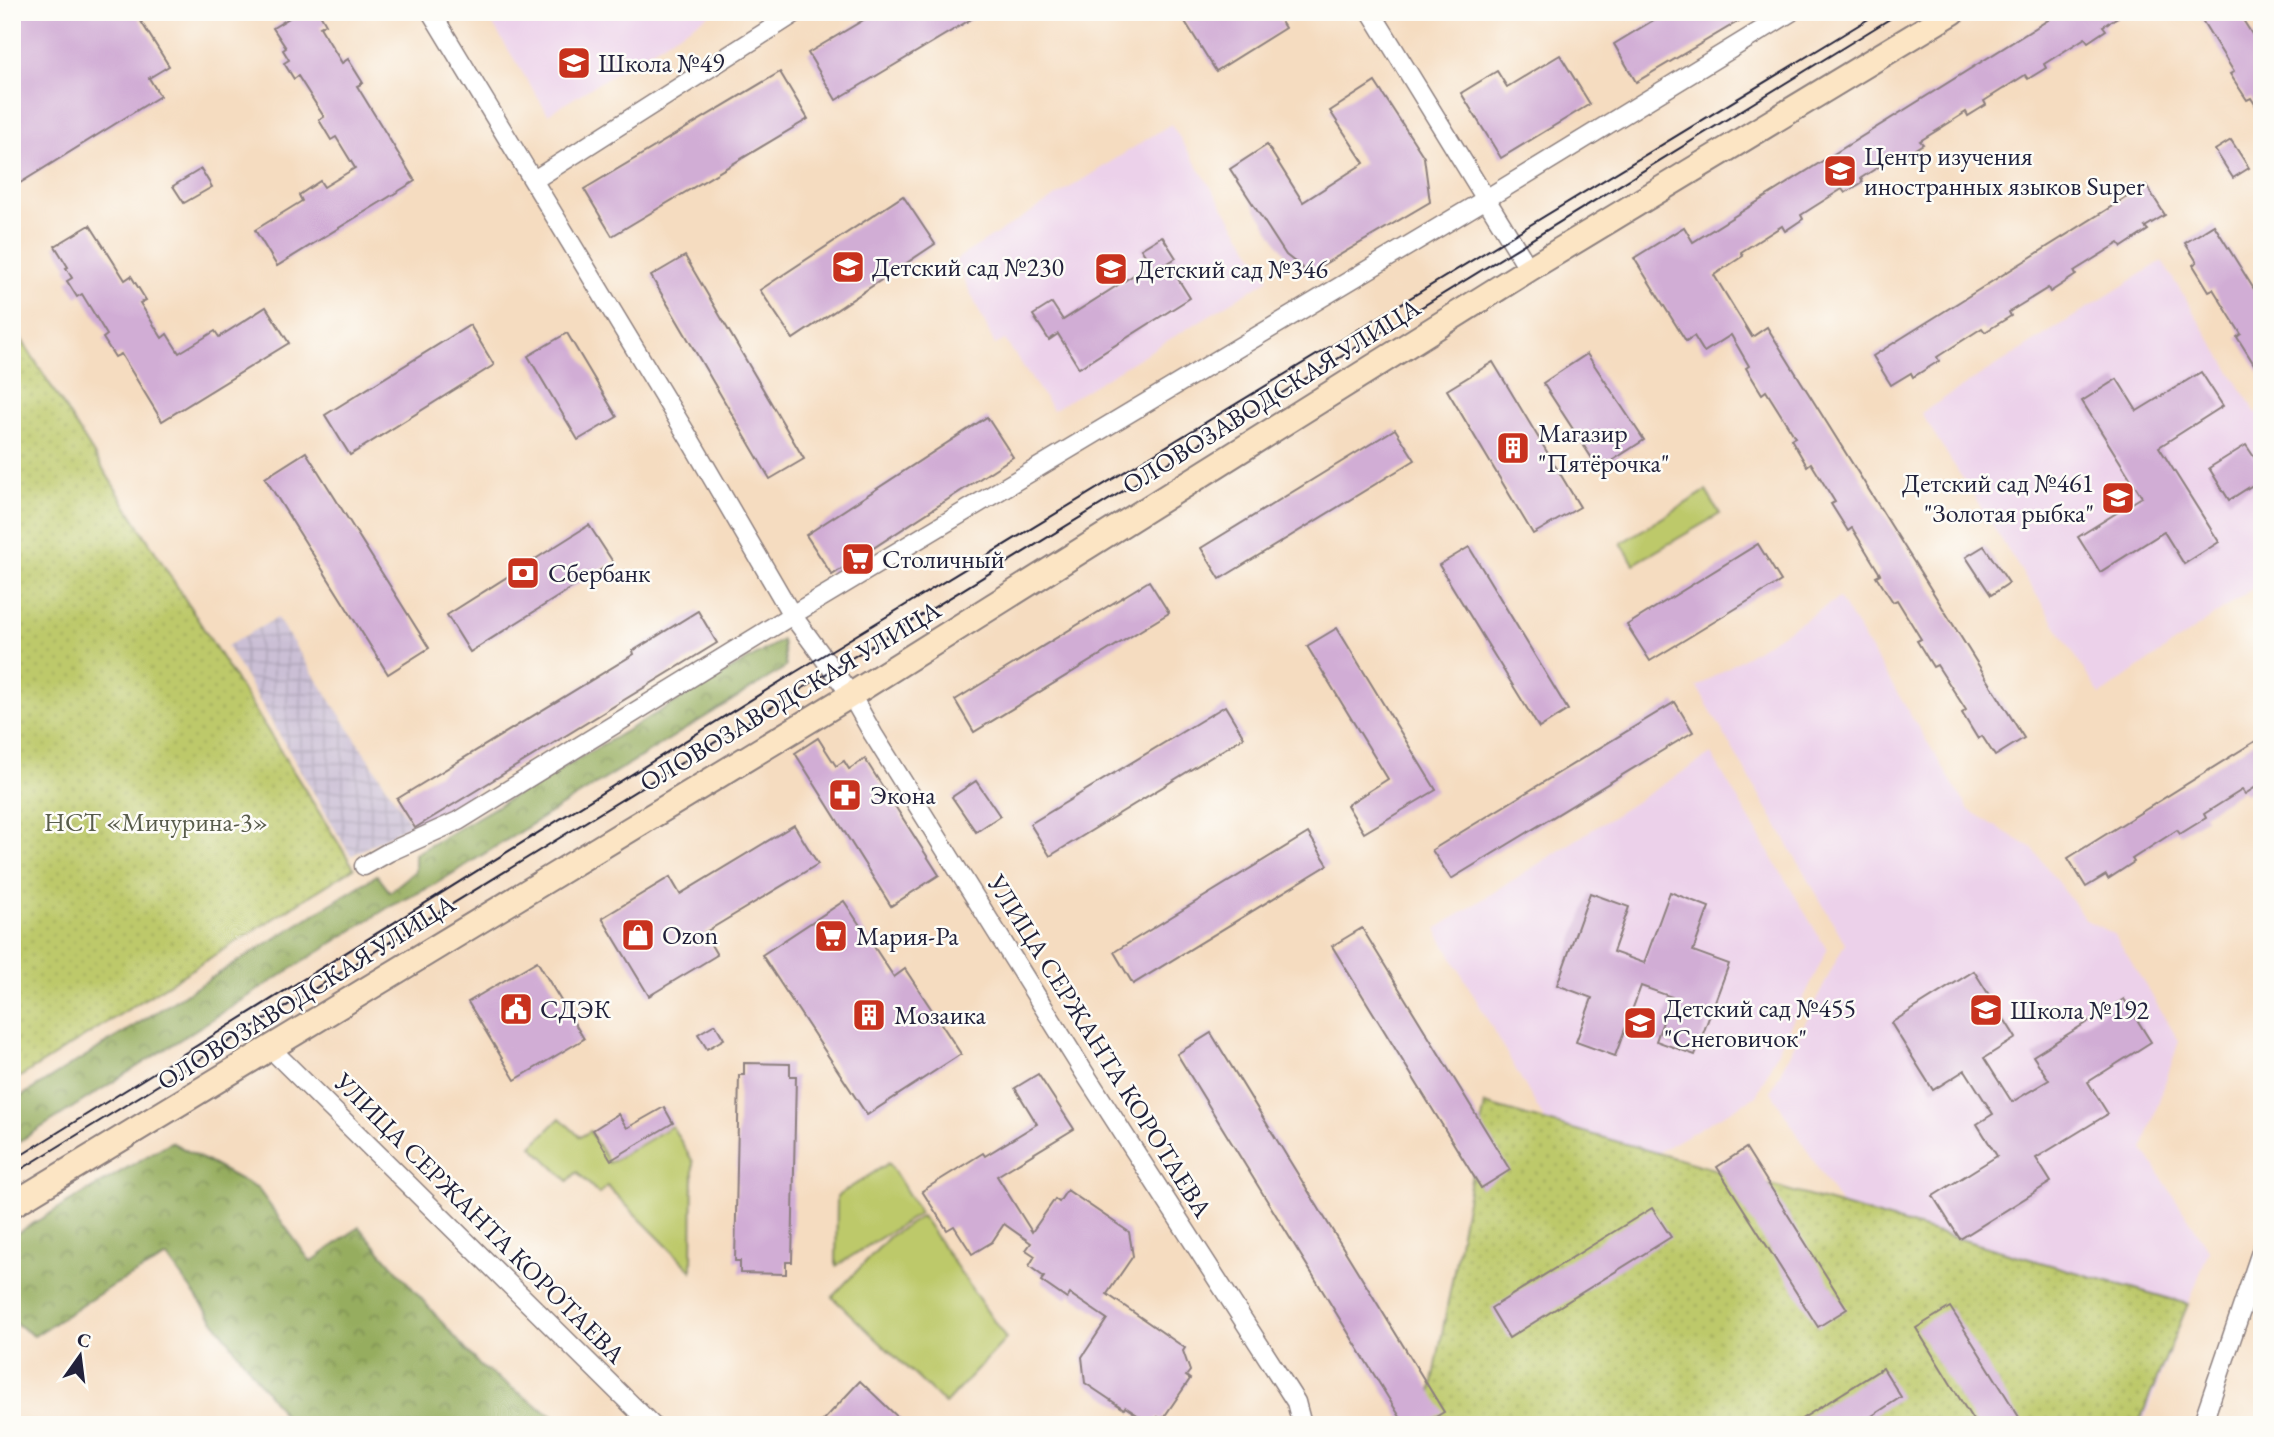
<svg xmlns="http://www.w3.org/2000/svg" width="2274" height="1437" font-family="'EB Garamond',serif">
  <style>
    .built { fill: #ecd1ea }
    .industrial { fill: url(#industrial-grid) }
    .grass { fill: url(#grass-dots); stroke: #707653; stroke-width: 2 }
    .forest { fill: url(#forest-crowns); stroke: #5c684d; stroke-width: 2 }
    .park { fill: #bdc96b; stroke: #707653; stroke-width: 2 }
    .building { fill: #d1add5 }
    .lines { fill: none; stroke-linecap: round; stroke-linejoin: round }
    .street-casing { stroke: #8c7f7e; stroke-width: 21 }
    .secondary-casing { stroke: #8c7f7e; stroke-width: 28 }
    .street { stroke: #fff; stroke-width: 18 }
    .secondary { stroke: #fce5c4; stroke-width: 24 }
    .tram { stroke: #22223b; stroke-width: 2 }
    .labels { text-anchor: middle; stroke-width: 5; stroke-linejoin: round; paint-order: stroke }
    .poi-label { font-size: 26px; fill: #22223b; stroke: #fdfcf7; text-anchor: start }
    .street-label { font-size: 26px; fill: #22223b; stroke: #fdfcf7 }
    .park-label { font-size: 26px; fill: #585c4c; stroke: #fdfcf7 }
  </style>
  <defs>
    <pattern id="industrial-grid" width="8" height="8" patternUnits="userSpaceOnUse" patternTransform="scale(1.75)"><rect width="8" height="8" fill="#cbbfd5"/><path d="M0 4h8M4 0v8" fill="none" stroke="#aea4b8"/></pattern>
    <pattern id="grass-dots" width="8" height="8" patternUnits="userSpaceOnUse" patternTransform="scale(1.75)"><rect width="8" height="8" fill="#bdc96b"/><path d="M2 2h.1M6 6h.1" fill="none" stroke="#a2ac5e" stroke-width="1.8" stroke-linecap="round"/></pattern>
    <pattern id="forest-crowns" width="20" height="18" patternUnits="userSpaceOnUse" patternTransform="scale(1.75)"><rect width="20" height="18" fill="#96ad5f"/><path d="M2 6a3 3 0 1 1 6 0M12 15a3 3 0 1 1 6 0" fill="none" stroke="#7a8c50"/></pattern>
  </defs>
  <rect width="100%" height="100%" fill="#fdfcf7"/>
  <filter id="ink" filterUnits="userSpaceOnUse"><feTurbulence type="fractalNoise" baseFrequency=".0143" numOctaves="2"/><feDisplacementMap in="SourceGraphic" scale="14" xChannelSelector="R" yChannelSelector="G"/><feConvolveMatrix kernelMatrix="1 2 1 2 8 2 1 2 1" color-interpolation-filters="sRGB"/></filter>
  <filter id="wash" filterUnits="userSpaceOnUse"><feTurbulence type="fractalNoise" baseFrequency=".00686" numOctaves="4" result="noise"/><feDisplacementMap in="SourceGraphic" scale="28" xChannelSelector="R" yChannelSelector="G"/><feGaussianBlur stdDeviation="1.57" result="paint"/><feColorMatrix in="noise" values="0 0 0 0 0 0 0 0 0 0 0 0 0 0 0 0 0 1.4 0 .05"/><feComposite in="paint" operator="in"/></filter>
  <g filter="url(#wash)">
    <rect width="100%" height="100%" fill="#f5dcc0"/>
    <g class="built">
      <path d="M 485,12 L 714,12 L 548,114 Z"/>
      <path d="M 1171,124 L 1269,279 L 1053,410 L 1005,340 L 995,345 L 955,260 Z"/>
      <path d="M 2162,261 L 2256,413 L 2262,411 L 2262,582 L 2100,695 L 1921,413 Z"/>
      <path d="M 1839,598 L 1969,810 L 2033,849 L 2086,920 L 2115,935 L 2179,1041 L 2143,1149 L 2209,1250 L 2142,1425 L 2102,1425 L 1905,1310 L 1771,1091 L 1845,943 L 1697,687 Z"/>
      <path d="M 1711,754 L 1827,950 L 1756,1096 L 1586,1193 L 1436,929 Z"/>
    </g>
    <path class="industrial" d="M 277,618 L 411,824 L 351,856 L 227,646 Z"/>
    <g class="grass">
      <path d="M 12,324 L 354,868 L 12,1082 Z"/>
      <path d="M 1485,1104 L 2188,1304 L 2138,1425 L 1425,1425 Z"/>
    </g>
    <g class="forest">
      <path d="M 782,640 L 786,667 L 432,886 L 389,907 L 12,1146 L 12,1102 L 377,875 L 390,892 L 415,871 L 415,854 Z"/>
      <path d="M 171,1142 L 258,1189 L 311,1262 L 359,1227 L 480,1366 L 565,1425 L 291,1425 L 167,1257 L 110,1287 L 34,1336 L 12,1321 L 12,1236 Z"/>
    </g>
    <g class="park">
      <path d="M 1706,491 L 1720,514 L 1634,564 L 1621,543 Z"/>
      <path d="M 560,1118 L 580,1137 L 590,1131 L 609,1163 L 672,1126 L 693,1162 L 692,1271 L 607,1186 L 599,1194 L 577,1172 L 568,1181 L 532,1146 Z"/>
      <path d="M 889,1163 L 920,1213 L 836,1266 L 837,1196 Z"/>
      <path d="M 922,1216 L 1006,1339 L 945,1404 L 832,1297 L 890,1236 Z"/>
    </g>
    <g id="blocks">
      <g class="building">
        <path d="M 12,12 L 135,12 L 169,66 L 149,78 L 160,96 L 12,188 Z"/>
        <path d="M 299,12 L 319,12 L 326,24 L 320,27 L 342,63 L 348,59 L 363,83 L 357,86 L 415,181 L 277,266 L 255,230 L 302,201 L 299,195 L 320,181 L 324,187 L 355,168 L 336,137 L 331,140 L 319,120 L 324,117 L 298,76 L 294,79 L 284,63 L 289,60 L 283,50 L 286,48 L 273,28 Z"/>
        <path d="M 877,12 L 983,12 L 836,100 L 808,53 Z"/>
        <path d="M 1179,12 L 1275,12 L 1285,28 L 1216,71 Z"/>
        <path d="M 1667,12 L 1754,12 L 1636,82 L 1614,44 Z"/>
        <path d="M 2061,12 L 2126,12 L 2103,26 L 2106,30 L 2088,42 L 2085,38 L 2044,64 L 2046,68 L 2028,79 L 2025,75 L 1984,101 L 1986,105 L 1968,116 L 1966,112 L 1941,128 L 1920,141 L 1923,144 L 1904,156 L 1902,152 L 1861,178 L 1863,182 L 1845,193 L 1842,189 L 1801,215 L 1803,219 L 1785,231 L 1782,226 L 1741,252 L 1743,256 L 1714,275 L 1752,337 L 1767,327 L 2024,738 L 1995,756 L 1982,736 L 1978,739 L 1962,713 L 1966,710 L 1937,665 L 1933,667 L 1917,641 L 1921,639 L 1897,600 L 1893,602 L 1876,576 L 1880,574 L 1852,528 L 1848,531 L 1831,504 L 1835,502 L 1811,463 L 1807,466 L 1791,439 L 1795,437 L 1766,391 L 1762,394 L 1746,368 L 1749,366 L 1731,335 L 1704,352 L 1694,336 L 1686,341 L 1634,258 L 1684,227 L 1693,242 Z"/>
        <path d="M 2197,12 L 2238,12 L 2262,50 L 2262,115 L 2251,98 L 2247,100 L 2230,74 L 2234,72 Z"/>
        <path d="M 1560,55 L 1590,104 L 1501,158 L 1461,93 L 1497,71 L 1507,87 Z"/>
        <path d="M 780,72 L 808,119 L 612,236 L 584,189 Z"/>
        <path d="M 1375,82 L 1424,157 L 1430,202 L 1309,273 L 1286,255 L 1230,169 L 1267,145 L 1303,202 L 1364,163 L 1330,111 Z"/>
        <path d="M 2231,140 L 2249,168 L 2233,178 L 2215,150 Z"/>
        <path d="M 201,169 L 212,187 L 184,203 L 173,186 Z"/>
        <path d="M 2146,185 L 2165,215 L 2145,227 L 2148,230 L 2122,247 L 2119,243 L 2074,271 L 2076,275 L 2050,292 L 2048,288 L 2009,312 L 2011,316 L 1985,332 L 1982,328 L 1937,357 L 1939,361 L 1913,377 L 1911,373 L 1891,385 L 1873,356 Z"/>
        <path d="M 903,196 L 935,244 L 793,339 L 760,290 Z"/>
        <path d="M 90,225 L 125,280 L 131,276 L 146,300 L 140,303 L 162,338 L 167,334 L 179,353 L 215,331 L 219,337 L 266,307 L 289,343 L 162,421 L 121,354 L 115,357 L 103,338 L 107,335 L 82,294 L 77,297 L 67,281 L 72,278 L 66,268 L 68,267 L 55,246 Z"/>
        <path d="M 2214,225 L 2262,302 L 2262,377 L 2237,337 L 2241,334 L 2213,289 L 2209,291 L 2193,265 L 2197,262 L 2185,243 Z"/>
        <path d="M 1162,236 L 1176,258 L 1168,263 L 1190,298 L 1079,368 L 1058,334 L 1049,340 L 1033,315 L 1052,303 L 1063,320 L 1151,264 L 1141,249 Z"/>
        <path d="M 685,256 L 804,459 L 770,479 L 651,276 Z"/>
        <path d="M 470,325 L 494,365 L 350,455 L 325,415 Z"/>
        <path d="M 567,333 L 617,417 L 578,440 L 528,356 Z"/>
        <path d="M 1587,354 L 1644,440 L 1599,469 L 1543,383 Z"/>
        <path d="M 1493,362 L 1580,507 L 1533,534 L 1447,390 Z"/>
        <path d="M 2201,372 L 2223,406 L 2159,447 L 2219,542 L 2184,564 L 2164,532 L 2100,572 L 2078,537 L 2142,497 L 2082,401 L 2117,379 L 2137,411 Z"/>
        <path d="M 987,417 L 1013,457 L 832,575 L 806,535 Z"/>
        <path d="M 1395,429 L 1415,460 L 1220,579 L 1201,548 Z"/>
        <path d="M 2246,445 L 2262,469 L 2262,479 L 2229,500 L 2209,468 Z"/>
        <path d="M 306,452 L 429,648 L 388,674 L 265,478 Z"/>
        <path d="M 589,525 L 613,562 L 470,652 L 447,615 Z"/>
        <path d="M 1758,544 L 1781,581 L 1650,661 L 1627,625 Z"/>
        <path d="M 1984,546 L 2009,583 L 1991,595 L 1966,557 Z"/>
        <path d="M 1469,547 L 1568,710 L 1539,728 L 1439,565 Z"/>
        <path d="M 1149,581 L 1169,613 L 974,732 L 955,700 Z"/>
        <path d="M 698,611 L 717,643 L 415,828 L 397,799 L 634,654 L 633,651 Z"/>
        <path d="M 1337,628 L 1436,790 L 1364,833 L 1347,805 L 1388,779 L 1307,646 Z"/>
        <path d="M 1675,702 L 1693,732 L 1451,879 L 1432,850 Z"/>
        <path d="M 1225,706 L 1244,737 L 1050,856 L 1030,824 Z"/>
        <path d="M 2262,737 L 2262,783 L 2245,794 L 2242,790 L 2204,814 L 2206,818 L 2180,834 L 2177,830 L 2132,859 L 2134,862 L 2108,879 L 2106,875 L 2086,887 L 2068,858 Z"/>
        <path d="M 818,738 L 836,766 L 844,761 L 849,769 L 865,759 L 939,875 L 891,906 L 795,753 Z"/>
        <path d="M 976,781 L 1000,816 L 976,832 L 952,797 Z"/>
        <path d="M 794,825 L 818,864 L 704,933 L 717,955 L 649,996 L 602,918 L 670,877 L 680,894 Z"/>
        <path d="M 1308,833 L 1328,865 L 1133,984 L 1114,952 Z"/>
        <path d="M 1670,892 L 1709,907 L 1693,951 L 1729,964 L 1695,1055 L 1656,1041 L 1672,997 L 1641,986 L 1615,1056 L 1576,1042 L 1592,998 L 1557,985 L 1590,893 L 1629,907 L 1613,952 L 1644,963 Z"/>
        <path d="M 844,901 L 894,977 L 905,969 L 961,1054 L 867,1115 L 762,955 Z"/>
        <path d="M 1362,928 L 1510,1170 L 1481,1188 L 1332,946 Z"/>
        <path d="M 537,961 L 584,1039 L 515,1080 L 468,1002 Z"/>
        <path d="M 1974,971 L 2016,1038 L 1984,1058 L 2012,1102 L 2049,1080 L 2033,1056 L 2124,999 L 2151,1042 L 2088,1082 L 2108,1114 L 2036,1158 L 2051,1182 L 1960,1239 L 1933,1196 L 1997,1156 L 1977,1124 L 1993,1114 L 1965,1070 L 1933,1090 L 1891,1023 Z"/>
        <path d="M 715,1024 L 724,1039 L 707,1049 L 698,1034 Z"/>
        <path d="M 1211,1033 L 1444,1412 L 1422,1425 L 1405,1425 L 1177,1054 Z"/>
        <path d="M 744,1063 L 790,1064 L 790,1076 L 796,1076 L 792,1262 L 786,1262 L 786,1274 L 740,1273 L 740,1261 L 735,1261 L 739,1075 L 744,1075 Z"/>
        <path d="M 1038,1074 L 1074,1129 L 997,1176 L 1032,1232 L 1055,1199 L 1059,1202 L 1067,1190 L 1129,1232 L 1133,1256 L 1107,1294 L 1185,1348 L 1183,1351 L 1190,1371 L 1186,1376 L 1190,1379 L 1162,1420 L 1158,1417 L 1153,1425 L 1125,1407 L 1124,1409 L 1085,1383 L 1082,1357 L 1107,1319 L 1070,1294 L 1067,1299 L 1041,1281 L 1044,1277 L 1029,1266 L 1035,1256 L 1026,1250 L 1031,1243 L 1004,1224 L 992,1242 L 972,1254 L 954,1226 L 947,1230 L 922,1191 L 983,1153 L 985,1156 L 1037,1124 L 1015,1088 Z"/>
        <path d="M 664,1107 L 673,1123 L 611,1160 L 593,1130 L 618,1114 L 627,1128 Z"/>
        <path d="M 1746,1148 L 1847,1309 L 1818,1327 L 1717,1167 Z"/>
        <path d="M 1652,1208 L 1671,1237 L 1509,1338 L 1491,1308 Z"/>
        <path d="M 1950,1307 L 1971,1340 L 2024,1425 L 1976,1425 L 1916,1328 Z"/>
        <path d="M 1883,1368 L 1901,1397 L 1858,1425 L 1792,1425 Z"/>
        <path d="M 860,1381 L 906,1425 L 819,1425 Z"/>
      </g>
    </g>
  </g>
  <g filter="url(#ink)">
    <use href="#blocks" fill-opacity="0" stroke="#8c7f7e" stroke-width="2"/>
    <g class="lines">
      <defs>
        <g id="street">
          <path d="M 431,12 L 689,438 L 792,615 L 851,695 L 873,734 L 1087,1077 L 1296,1402 L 1302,1425"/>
          <path d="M 1371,12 L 1529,269"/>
          <path d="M 534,180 L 797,12"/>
          <path d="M 364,866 L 389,852 L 458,821 L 792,615 L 1486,199 L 1791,12"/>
          <path d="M 271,1049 L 652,1425"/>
          <path d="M 2202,1425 L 2262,1249"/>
        </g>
        <path id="secondary" d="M 12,1205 L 851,695 L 1529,269 L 1953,12"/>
      </defs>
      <use href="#street" class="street-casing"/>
      <use href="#secondary" class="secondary-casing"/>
      <use href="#street" class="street"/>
      <use href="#secondary" class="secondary"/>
      <g class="tram">
        <path d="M 12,1161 L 794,673 L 1880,12"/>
        <path d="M 12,1175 L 1901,12"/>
      </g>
    </g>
  </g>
  <defs>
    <symbol id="school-square" viewBox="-11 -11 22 22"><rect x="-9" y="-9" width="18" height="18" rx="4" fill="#c8321e" stroke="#fdfcf7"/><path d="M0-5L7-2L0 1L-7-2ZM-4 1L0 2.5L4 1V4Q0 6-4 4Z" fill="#fff"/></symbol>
    <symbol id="building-square" viewBox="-11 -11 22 22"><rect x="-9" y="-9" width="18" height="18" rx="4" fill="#c8321e" stroke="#fdfcf7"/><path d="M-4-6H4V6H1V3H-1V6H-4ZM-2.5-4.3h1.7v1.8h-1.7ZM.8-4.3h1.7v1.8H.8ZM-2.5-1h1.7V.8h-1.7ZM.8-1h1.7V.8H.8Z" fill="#fff"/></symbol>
    <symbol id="supermarket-square" viewBox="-11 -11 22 22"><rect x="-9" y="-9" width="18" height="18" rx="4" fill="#c8321e" stroke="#fdfcf7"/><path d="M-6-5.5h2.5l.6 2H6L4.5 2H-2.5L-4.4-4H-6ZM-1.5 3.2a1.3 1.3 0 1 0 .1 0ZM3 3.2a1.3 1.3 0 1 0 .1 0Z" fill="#fff"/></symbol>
    <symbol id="bank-square" viewBox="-11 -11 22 22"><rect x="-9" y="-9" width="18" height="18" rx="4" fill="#c8321e" stroke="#fdfcf7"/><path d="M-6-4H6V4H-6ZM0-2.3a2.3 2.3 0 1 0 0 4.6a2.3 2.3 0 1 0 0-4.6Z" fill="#fff"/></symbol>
    <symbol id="pharmacy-square" viewBox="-11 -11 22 22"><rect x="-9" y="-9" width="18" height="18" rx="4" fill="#c8321e" stroke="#fdfcf7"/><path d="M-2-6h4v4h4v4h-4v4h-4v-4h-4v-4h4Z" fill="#fff"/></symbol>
    <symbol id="shop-square" viewBox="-11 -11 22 22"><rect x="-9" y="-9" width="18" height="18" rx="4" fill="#c8321e" stroke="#fdfcf7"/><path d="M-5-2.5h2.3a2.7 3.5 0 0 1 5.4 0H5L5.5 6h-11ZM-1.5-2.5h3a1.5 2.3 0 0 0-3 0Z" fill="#fff"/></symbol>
    <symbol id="civic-square" viewBox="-11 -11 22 22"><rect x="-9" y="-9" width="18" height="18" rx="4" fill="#c8321e" stroke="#fdfcf7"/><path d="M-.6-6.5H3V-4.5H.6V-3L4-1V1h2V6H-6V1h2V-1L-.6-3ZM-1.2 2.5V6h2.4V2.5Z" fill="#fff"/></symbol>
  </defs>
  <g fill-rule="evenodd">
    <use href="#school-square" x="555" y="44" width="38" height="38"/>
    <use href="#school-square" x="1821" y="152" width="38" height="38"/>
    <use href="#school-square" x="829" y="248" width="38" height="38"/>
    <use href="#school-square" x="1092" y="250" width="38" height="38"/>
    <use href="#building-square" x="1494" y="429" width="38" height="38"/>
    <use href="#school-square" x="2099" y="479" width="38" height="38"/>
    <use href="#supermarket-square" x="839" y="540" width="38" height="38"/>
    <use href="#bank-square" x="504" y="554" width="38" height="38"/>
    <use href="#pharmacy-square" x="826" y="776" width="38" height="38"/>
    <use href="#shop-square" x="619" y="916" width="38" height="38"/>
    <use href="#supermarket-square" x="812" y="917" width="38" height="38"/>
    <use href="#civic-square" x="497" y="990" width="38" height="38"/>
    <use href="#school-square" x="1967" y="991" width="38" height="38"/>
    <use href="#building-square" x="850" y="996" width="38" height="38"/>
    <use href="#school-square" x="1621" y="1004" width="38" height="38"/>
  </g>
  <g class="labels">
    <g class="poi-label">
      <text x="598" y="72">Школа №49</text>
      <text x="1864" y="165">Центр изучения<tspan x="1864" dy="30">иностранных языков Super</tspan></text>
      <text x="872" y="276">Детский сад №230</text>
      <text x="1136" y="278">Детский сад №346</text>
      <text x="1538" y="442">Магазир<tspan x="1538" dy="30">"Пятёрочка"</tspan></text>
      <text x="2094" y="492" text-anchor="end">Детский сад №461<tspan x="2094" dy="30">"Золотая рыбка"</tspan></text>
      <text x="882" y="568">Столичный</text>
      <text x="548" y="582">Сбербанк</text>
      <text x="870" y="804">Экона</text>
      <text x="662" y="944">Ozon</text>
      <text x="856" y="945">Мария-Ра</text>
      <text x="1664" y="1017">Детский сад №455<tspan x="1664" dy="30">"Снеговичок"</tspan></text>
      <text x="540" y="1018">СДЭК</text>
      <text x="2010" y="1019">Школа №192</text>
      <text x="894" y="1024">Мозаика</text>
    </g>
    <g class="street-label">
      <text transform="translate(1271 396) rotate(-32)" y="9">ОЛОВОЗАВОДСКАЯ УЛИЦА</text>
      <text transform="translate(790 696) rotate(-31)" y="9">ОЛОВОЗАВОДСКАЯ УЛИЦА</text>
      <text transform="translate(306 992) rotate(-32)" y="9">ОЛОВОЗАВОДСКАЯ УЛИЦА</text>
      <text transform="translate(1100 1046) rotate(58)" y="9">УЛИЦА СЕРЖАНТА КОРОТАЕВА</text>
      <text transform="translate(480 1218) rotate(45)" y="9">УЛИЦА СЕРЖАНТА КОРОТАЕВА</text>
    </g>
    <g class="park-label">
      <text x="156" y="831">НСТ «Мичурина-3»</text>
    </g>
  </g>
  <rect width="2274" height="1437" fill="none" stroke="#fdfcf7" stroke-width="42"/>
  <g transform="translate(80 1356) rotate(14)" stroke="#fdfcf7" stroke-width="5" paint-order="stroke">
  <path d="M0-5L12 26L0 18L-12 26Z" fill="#22223b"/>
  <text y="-10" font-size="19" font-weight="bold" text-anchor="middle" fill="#22223b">С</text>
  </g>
</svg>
